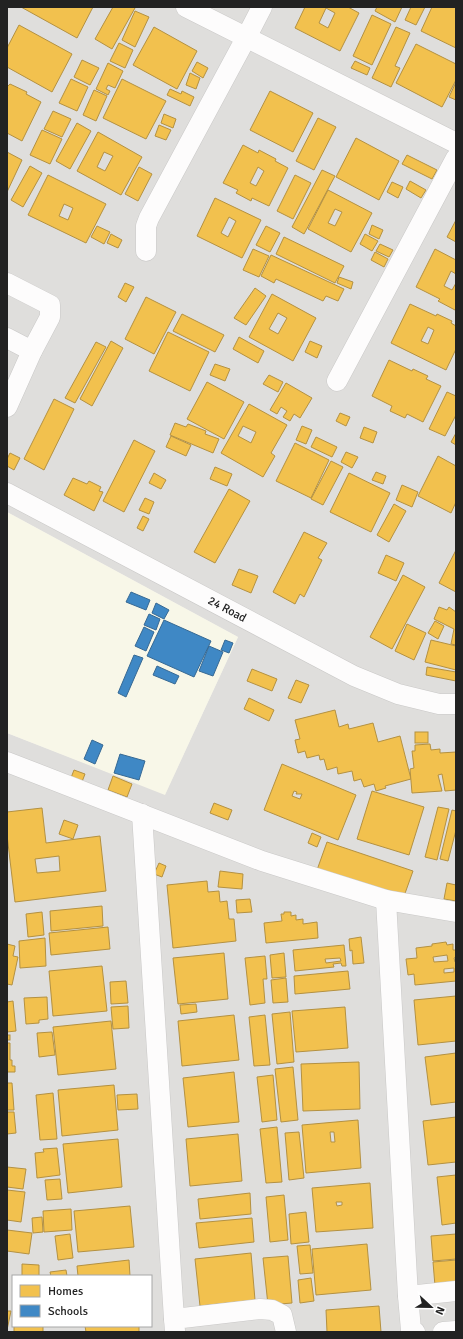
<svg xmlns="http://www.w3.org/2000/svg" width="463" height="1339" font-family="Signika,sans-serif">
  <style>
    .residential { fill: #dfdedc; fill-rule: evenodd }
    .education { fill: #f8f7e8 }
    .homes { fill: #f2c14e; stroke: #b49141; fill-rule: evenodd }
    .schools { fill: #3f88c5; stroke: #366994 }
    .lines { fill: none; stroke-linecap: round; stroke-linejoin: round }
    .minor-casing { stroke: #c9c8c7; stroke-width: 21 }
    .minor { stroke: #fdfcfc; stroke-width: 20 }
    .labels { text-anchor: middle; stroke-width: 4; stroke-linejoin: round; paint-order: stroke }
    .street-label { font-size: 12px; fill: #222; stroke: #fff }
  </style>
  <rect width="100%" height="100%" fill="#f0eeeb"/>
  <path class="residential" d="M 7,7 L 456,7 L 456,1332 L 7,1332 L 7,733 L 165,794 L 238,637 L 7,512 ZM 13,1276 L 151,1276 L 151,1326 L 13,1326 Z"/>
  <path class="education" d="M 7,512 L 238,637 L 165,795 L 7,733 Z"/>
  <g class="homes">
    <path d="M 21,7 L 93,7 L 77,38 Z"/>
    <path d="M 113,7 L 132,7 L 135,8 L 112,49 L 95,39 Z"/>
    <path d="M 305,7 L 348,7 L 359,13 L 340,51 L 295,28 ZM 326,8 L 335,13 L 328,28 L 319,23 Z"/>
    <path d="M 377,7 L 402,7 L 395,22 L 375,11 Z"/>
    <path d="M 411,7 L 425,7 L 416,25 L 405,20 Z"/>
    <path d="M 432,7 L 456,7 L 456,48 L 421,31 Z"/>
    <path d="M 135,11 L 149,17 L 135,47 L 122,40 Z"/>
    <path d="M 372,15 L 391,24 L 372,65 L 353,56 Z"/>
    <path d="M 19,25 L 72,54 L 52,92 L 7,67 L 7,48 Z"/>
    <path d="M 154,27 L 197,51 L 177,89 L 133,65 Z"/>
    <path d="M 396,27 L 410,33 L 395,66 L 400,68 L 391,87 L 372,78 Z"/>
    <path d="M 119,43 L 133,50 L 125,68 L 110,61 Z"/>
    <path d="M 416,44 L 456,64 L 456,80 L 442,107 L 396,83 Z"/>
    <path d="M 82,60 L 99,68 L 90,85 L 74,77 Z"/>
    <path d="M 355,61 L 370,68 L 367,75 L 351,68 Z"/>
    <path d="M 197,62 L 208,68 L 203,78 L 192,71 Z"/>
    <path d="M 108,63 L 123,71 L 115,88 L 108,85 L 106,89 L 110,91 L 108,95 L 96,89 Z"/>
    <path d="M 190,73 L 200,78 L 196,89 L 186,85 Z"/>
    <path d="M 71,79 L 88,87 L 77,111 L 59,103 Z"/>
    <path d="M 122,79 L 166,101 L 146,139 L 103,118 Z"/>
    <path d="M 456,82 L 456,100 L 449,97 Z"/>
    <path d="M 10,84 L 27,92 L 26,94 L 41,102 L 22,141 L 7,133 L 7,85 L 8,86 Z"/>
    <path d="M 170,89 L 181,94 L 182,91 L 194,97 L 190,106 L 167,95 Z"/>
    <path d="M 94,90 L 107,96 L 96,121 L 83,115 Z"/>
    <path d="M 270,91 L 313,113 L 293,152 L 250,130 Z"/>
    <path d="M 53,111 L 71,119 L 62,137 L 44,129 Z"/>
    <path d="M 164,114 L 176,119 L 173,128 L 161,123 Z"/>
    <path d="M 318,118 L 336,127 L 314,170 L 296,161 Z"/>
    <path d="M 77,123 L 91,131 L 70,169 L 56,161 Z"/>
    <path d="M 159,125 L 171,130 L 166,140 L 155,136 Z"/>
    <path d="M 42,130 L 62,139 L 50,164 L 30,155 Z"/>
    <path d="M 98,132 L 142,157 L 121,195 L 77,171 ZM 104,152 L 113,156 L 105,171 L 97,167 Z"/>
    <path d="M 356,138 L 399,161 L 379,200 L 336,177 Z"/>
    <path d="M 243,145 L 258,153 L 259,150 L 276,159 L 275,161 L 288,168 L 269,206 L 252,198 L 251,201 L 236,193 L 238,190 L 223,183 ZM 258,167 L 264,171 L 256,186 L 250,183 Z"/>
    <path d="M 7,152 L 22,160 L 7,192 Z"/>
    <path d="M 407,155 L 437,170 L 432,179 L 402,164 Z"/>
    <path d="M 30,166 L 42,173 L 23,207 L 11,200 Z"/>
    <path d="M 139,167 L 152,174 L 138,201 L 125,194 Z"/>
    <path d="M 322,170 L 335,176 L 304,234 L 292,227 Z"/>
    <path d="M 48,175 L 106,204 L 86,243 L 28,215 ZM 64,204 L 73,208 L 68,220 L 59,216 Z"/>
    <path d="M 295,175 L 311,183 L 293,219 L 277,211 Z"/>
    <path d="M 410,181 L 426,190 L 421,198 L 406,189 Z"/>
    <path d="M 392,182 L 403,187 L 398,198 L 387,192 Z"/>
    <path d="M 328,190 L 372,213 L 351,252 L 308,229 ZM 335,209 L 342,212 L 335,226 L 328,223 Z"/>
    <path d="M 215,198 L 261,220 L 242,258 L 197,236 ZM 229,217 L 236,221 L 228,237 L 221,233 Z"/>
    <path d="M 456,220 L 456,242 L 447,237 Z"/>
    <path d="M 372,225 L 383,230 L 379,239 L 369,234 Z"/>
    <path d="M 97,226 L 110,232 L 104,244 L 91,237 Z"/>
    <path d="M 266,226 L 280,233 L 270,252 L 256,245 Z"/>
    <path d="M 111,234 L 122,240 L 118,248 L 107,243 Z"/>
    <path d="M 365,234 L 378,241 L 372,251 L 360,244 Z"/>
    <path d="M 284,237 L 344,266 L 335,283 L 276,254 Z"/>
    <path d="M 380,244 L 393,250 L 389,257 L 376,251 Z"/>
    <path d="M 253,249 L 269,256 L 259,277 L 243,270 Z"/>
    <path d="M 435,249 L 456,260 L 456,274 L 451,271 L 444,286 L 452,290 L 456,283 L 456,308 L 455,310 L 438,301 L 440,299 L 416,287 Z"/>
    <path d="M 375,252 L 388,259 L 384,267 L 371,260 Z"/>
    <path d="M 271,255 L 344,289 L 338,301 L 326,296 L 323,301 L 276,279 L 274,283 L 261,276 Z"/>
    <path d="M 339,277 L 353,282 L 351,289 L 337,283 Z"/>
    <path d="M 125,283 L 134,287 L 126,302 L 118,297 Z"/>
    <path d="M 255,288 L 266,296 L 246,325 L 234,318 Z"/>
    <path d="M 272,294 L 316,318 L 293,361 L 249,337 ZM 278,313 L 287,318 L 278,334 L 269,329 Z"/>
    <path d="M 146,297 L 176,312 L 154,354 L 125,339 Z"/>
    <path d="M 410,304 L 436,316 L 437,314 L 452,321 L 451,323 L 456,326 L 456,349 L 446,370 L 391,343 ZM 428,327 L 434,330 L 428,344 L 421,341 Z"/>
    <path d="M 182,314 L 224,335 L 215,352 L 173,331 Z"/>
    <path d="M 168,332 L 209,352 L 190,391 L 149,371 Z"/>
    <path d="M 239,337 L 264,351 L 258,363 L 233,349 Z"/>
    <path d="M 111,341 L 123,348 L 92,406 L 80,399 Z"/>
    <path d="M 310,341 L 322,346 L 317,358 L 305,352 Z"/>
    <path d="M 96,342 L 106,347 L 75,403 L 65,398 Z"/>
    <path d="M 389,360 L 412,371 L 413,369 L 428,376 L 426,379 L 441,386 L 423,422 L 407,414 L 405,418 L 390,411 L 392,406 L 372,396 Z"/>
    <path d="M 215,364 L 230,369 L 225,381 L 210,375 Z"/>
    <path d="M 269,375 L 283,382 L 278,392 L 263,384 Z"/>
    <path d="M 207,382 L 244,402 L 224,439 L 187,419 Z"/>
    <path d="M 286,383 L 312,398 L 300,418 L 294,414 L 290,421 L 283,417 L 287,411 L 281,407 L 277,414 L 270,410 Z"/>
    <path d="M 447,392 L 456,396 L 456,415 L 445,436 L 429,429 Z"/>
    <path d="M 54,399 L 74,409 L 44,470 L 24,459 Z"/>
    <path d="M 249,404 L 287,425 L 271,453 L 275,456 L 263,477 L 221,453 ZM 243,426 L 256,432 L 251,443 L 238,436 Z"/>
    <path d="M 340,413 L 350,417 L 346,426 L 336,421 Z"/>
    <path d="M 175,423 L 186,427 L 188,424 L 206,431 L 205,434 L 219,439 L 213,453 L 170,435 Z"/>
    <path d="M 302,426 L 312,430 L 306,444 L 296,440 Z"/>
    <path d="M 364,427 L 377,432 L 373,443 L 360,438 Z"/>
    <path d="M 456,433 L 456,445 L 451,442 Z"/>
    <path d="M 171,436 L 191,445 L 186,456 L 166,447 Z"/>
    <path d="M 316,437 L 337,447 L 332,457 L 311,447 Z"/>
    <path d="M 134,440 L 155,451 L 124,512 L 103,501 Z"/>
    <path d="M 295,443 L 329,460 L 311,498 L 276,481 Z"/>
    <path d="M 346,452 L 358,457 L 352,468 L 341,462 Z"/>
    <path d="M 10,453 L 20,458 L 14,470 L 7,466 L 7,459 Z"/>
    <path d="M 438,456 L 456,466 L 456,502 L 451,513 L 418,496 Z"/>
    <path d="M 331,461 L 343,467 L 323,505 L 311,499 Z"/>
    <path d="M 215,467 L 232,474 L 227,486 L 210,479 Z"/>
    <path d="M 376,472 L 386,476 L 383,484 L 372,480 Z"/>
    <path d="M 154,473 L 166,480 L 161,489 L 149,483 Z"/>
    <path d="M 349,473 L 390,493 L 371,532 L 330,512 Z"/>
    <path d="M 73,478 L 87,484 L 89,481 L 101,487 L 99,491 L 103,492 L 94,511 L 64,495 Z"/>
    <path d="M 402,485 L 418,492 L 412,507 L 396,500 Z"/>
    <path d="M 229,489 L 250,501 L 215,563 L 194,552 Z"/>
    <path d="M 145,498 L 154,502 L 149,514 L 139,510 Z"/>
    <path d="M 394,504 L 406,511 L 389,542 L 377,535 Z"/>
    <path d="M 143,516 L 149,519 L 143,531 L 137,528 Z"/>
    <path d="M 304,532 L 327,543 L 318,558 L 322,560 L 304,597 L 300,594 L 295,604 L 273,592 Z"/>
    <path d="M 456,550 L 456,592 L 439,583 Z"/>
    <path d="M 386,555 L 404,563 L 396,581 L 378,573 Z"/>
    <path d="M 239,569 L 258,576 L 251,593 L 232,585 Z"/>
    <path d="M 403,575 L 425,587 L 392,649 L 370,637 Z"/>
    <path d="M 439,607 L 447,610 L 449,607 L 456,612 L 456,645 L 451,644 L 454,629 L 434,619 Z"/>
    <path d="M 435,621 L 444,626 L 438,639 L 428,633 Z"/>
    <path d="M 407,624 L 426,633 L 414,660 L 395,651 Z"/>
    <path d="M 431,640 L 456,646 L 456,670 L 425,662 Z"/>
    <path d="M 427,667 L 456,672 L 456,681 L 426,675 Z"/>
    <path d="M 252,669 L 277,679 L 272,691 L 247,681 Z"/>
    <path d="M 296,680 L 309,685 L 301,703 L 288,698 Z"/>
    <path d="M 249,698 L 274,710 L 269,721 L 244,709 Z"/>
    <path d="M 335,710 L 339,727 L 348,724 L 349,729 L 373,723 L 378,742 L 400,736 L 411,779 L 385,786 L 386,788 L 376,791 L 374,784 L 364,787 L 361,779 L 354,781 L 352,771 L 338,774 L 337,767 L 327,770 L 324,759 L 320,760 L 319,755 L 307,758 L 305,751 L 298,753 L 295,740 L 300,739 L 295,720 Z"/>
    <rect x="415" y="732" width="13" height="11"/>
    <path d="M 430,744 L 431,750 L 440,749 L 440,753 L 456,752 L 456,790 L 445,791 L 442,774 L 438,775 L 442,791 L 412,793 L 410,769 L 414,768 L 412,751 L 415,751 L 415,745 Z"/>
    <path d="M 282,764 L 356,795 L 338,840 L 264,810 ZM 294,791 L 297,792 L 296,794 L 302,794 L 300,799 L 292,796 Z"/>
    <path d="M 74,770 L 85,774 L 80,787 L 69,783 Z"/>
    <path d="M 113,776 L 132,784 L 127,797 L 108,790 Z"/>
    <path d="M 372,791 L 424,807 L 409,855 L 357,839 Z"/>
    <path d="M 214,803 L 232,810 L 228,820 L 210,813 Z"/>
    <path d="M 438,807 L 449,809 L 437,860 L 425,857 Z"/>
    <path d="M 42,808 L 46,843 L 100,836 L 106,891 L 15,902 L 7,835 L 7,812 ZM 59,856 L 60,871 L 37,873 L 35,859 Z"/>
    <path d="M 452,810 L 456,811 L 456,830 L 448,861 L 440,859 Z"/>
    <path d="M 64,820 L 78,825 L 73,839 L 59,834 Z"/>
    <path d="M 312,833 L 321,837 L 317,847 L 308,843 Z"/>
    <path d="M 327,842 L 413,871 L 403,899 L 317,870 Z"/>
    <path d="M 159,863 L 166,866 L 162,877 L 154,874 Z"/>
    <path d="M 220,871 L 243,874 L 242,889 L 218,887 Z"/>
    <path d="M 207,881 L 208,892 L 219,891 L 220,902 L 227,901 L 229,919 L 234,919 L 236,941 L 173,948 L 167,885 Z"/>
    <path d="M 447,883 L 456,885 L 456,901 L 444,899 Z"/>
    <path d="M 250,899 L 252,912 L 237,913 L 236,900 Z"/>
    <path d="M 102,906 L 103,926 L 51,931 L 50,911 Z"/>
    <path d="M 42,912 L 44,935 L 28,937 L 26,914 Z"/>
    <path d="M 284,912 L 291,912 L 291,916 L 296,915 L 296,920 L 303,919 L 303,924 L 317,922 L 318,938 L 266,943 L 264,923 L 282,921 L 281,914 L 284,914 Z"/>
    <path d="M 108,927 L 110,949 L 51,955 L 49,933 Z"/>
    <path d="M 361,937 L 364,963 L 353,964 L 352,950 L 350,951 L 349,939 Z"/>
    <path d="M 45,938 L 46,966 L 20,968 L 19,941 Z"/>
    <path d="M 446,942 L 447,945 L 453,944 L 453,950 L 456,950 L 456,957 L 454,958 L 455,962 L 456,962 L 456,981 L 415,985 L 414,974 L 408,975 L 406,959 L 417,958 L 416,948 L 432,946 L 432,944 ZM 447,955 L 448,961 L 434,962 L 433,957 ZM 454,968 L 454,972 L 444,973 L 444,969 Z"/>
    <path d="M 7,944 L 15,946 L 13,956 L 18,957 L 12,985 L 7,984 Z"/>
    <path d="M 344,945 L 346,966 L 342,966 L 341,963 L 333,964 L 334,967 L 295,971 L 293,950 ZM 340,958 L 341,961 L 326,963 L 325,959 Z"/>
    <path d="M 224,953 L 228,999 L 178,1004 L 173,958 Z"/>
    <path d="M 284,953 L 286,977 L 272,978 L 270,955 Z"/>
    <path d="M 265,956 L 267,979 L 263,979 L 265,1003 L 250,1005 L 245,958 Z"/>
    <path d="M 102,966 L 107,1011 L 53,1016 L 49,971 Z"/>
    <path d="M 348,971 L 350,989 L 295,994 L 294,976 Z"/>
    <path d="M 286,978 L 288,1002 L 273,1003 L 271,980 Z"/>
    <path d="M 126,981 L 128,1003 L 111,1004 L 110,982 Z"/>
    <path d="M 456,996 L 456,1041 L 418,1045 L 414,1000 Z"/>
    <path d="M 47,997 L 48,1019 L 39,1020 L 39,1023 L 26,1024 L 24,998 Z"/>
    <path d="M 13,1001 L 16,1031 L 7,1032 L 7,1002 Z"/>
    <path d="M 196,1004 L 197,1012 L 181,1014 L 180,1005 Z"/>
    <path d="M 128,1006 L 129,1028 L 113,1029 L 111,1007 Z"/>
    <path d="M 345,1007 L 348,1048 L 296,1052 L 292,1011 Z"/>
    <path d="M 290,1012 L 294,1062 L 277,1064 L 272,1014 Z"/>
    <path d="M 234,1015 L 239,1060 L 182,1066 L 178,1021 Z"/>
    <path d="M 265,1015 L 270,1065 L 254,1066 L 249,1017 Z"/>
    <path d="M 111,1021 L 116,1069 L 58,1075 L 53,1027 Z"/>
    <path d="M 52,1032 L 55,1055 L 39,1057 L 37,1033 Z"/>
    <rect x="7" y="1035" width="3" height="5"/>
    <path d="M 7,1043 L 10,1043 L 10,1060 L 12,1060 L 12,1066 L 15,1066 L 15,1072 L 7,1072 Z"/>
    <path d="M 456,1053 L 456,1102 L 431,1105 L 425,1057 Z"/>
    <path d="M 359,1062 L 360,1109 L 303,1111 L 301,1064 Z"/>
    <path d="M 293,1067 L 298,1120 L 281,1122 L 275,1069 Z"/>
    <path d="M 234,1072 L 239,1122 L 188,1127 L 183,1078 Z"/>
    <path d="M 273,1075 L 277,1120 L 262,1122 L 257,1077 Z"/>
    <path d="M 7,1083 L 12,1083 L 14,1110 L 7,1110 Z"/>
    <path d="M 114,1085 L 118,1130 L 62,1136 L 58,1090 Z"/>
    <path d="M 53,1093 L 57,1139 L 40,1140 L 36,1095 Z"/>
    <path d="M 137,1094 L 138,1109 L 118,1110 L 117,1095 Z"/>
    <path d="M 7,1112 L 14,1112 L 16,1133 L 7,1134 Z"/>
    <path d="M 456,1117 L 456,1162 L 428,1165 L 423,1121 Z"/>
    <path d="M 358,1120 L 361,1168 L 306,1173 L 302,1125 ZM 330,1132 L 334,1132 L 335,1142 L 331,1142 Z"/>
    <path d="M 277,1127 L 282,1182 L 266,1183 L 260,1129 Z"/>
    <path d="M 299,1132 L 304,1178 L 289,1180 L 285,1133 Z"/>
    <path d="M 238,1134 L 242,1181 L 190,1186 L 186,1139 Z"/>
    <path d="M 118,1139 L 122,1187 L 68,1193 L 63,1144 Z"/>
    <path d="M 57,1148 L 60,1175 L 37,1178 L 35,1153 L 44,1152 L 43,1149 Z"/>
    <path d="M 7,1167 L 26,1169 L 23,1189 L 7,1187 Z"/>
    <path d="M 456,1175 L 456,1223 L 442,1225 L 437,1177 Z"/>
    <path d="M 60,1179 L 62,1199 L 47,1200 L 45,1180 Z"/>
    <path d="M 370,1183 L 373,1228 L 316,1232 L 312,1188 ZM 336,1202 L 342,1202 L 342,1205 L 337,1206 Z"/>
    <path d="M 7,1190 L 25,1192 L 21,1222 L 7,1220 Z"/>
    <path d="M 250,1193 L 251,1214 L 200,1219 L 198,1199 Z"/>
    <path d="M 284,1195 L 288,1240 L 270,1242 L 266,1197 Z"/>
    <path d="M 130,1206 L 134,1247 L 78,1252 L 74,1211 Z"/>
    <path d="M 71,1209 L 72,1230 L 44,1232 L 43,1211 Z"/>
    <path d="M 306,1212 L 309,1242 L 291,1244 L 289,1214 Z"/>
    <path d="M 42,1217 L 43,1232 L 33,1233 L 32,1218 Z"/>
    <path d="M 252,1218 L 254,1242 L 199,1248 L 196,1223 Z"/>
    <path d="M 7,1230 L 32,1233 L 29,1254 L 7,1251 Z"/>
    <path d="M 70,1234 L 73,1258 L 58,1260 L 55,1236 Z"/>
    <path d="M 456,1234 L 456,1259 L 433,1261 L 431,1236 Z"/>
    <path d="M 367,1244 L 371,1290 L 316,1295 L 312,1249 Z"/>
    <path d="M 310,1245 L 313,1273 L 300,1274 L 297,1246 Z"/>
    <path d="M 251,1253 L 255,1300 L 200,1306 L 195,1259 Z"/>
    <path d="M 288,1256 L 292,1303 L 268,1305 L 263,1258 Z"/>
    <path d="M 129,1260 L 130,1276 L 78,1276 L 77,1266 Z"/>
    <path d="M 456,1260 L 456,1289 L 435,1286 L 433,1262 Z"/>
    <path d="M 22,1264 L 39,1265 L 39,1276 L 22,1276 Z"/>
    <path d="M 66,1270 L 67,1276 L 51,1276 L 50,1272 Z"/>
    <path d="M 311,1278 L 314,1301 L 300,1303 L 298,1280 Z"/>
    <path d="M 379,1306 L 381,1332 L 327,1332 L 326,1310 Z"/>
    <path d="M 7,1311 L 11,1311 L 7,1330 Z"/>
    <rect x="14" y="1326" width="29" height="6"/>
    <path d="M 85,1326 L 139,1326 L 139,1332 L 86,1332 Z"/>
  </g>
  <g class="schools">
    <path d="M 131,592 L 150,600 L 146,610 L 126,602 Z"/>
    <path d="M 156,603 L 169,610 L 164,619 L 152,613 Z"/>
    <path d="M 149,614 L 160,619 L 156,630 L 144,625 Z"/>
    <path d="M 164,620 L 211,641 L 194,677 L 147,656 Z"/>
    <path d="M 144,627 L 154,632 L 146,651 L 135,646 Z"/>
    <path d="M 225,640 L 233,643 L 229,653 L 221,650 Z"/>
    <path d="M 209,646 L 223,652 L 213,676 L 199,671 Z"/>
    <path d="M 134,655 L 143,658 L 126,697 L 118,693 Z"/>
    <path d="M 157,666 L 179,676 L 175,684 L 153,675 Z"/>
    <path d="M 92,740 L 103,745 L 95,764 L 84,759 Z"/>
    <path d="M 120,754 L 145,761 L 139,780 L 114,773 Z"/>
  </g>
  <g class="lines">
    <defs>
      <g id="minor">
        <path d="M 186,7 L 456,143"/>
        <path d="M 146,251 L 146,226 L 149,218 L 246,38 L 262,7"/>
        <path d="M 7,283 L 50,305 L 50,317 L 32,351 L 7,407"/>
        <path d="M 7,338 L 32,351"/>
        <path d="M 337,381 L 456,158"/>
        <path id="s1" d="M 7,493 L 354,676 L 398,694 L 439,704 L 456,704"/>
        <path d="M 7,762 L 262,861 L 386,900 L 456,912"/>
        <path d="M 142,814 L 174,1319"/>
        <path d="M 386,900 L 408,1296"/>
        <path d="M 175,1331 L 174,1319 L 260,1309 L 272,1310 L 282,1315 L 286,1332"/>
        <path d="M 415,1332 L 411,1330 L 408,1296 L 456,1291"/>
        <path d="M 443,1332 L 456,1331"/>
      </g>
    </defs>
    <use href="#minor" class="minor-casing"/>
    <use href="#minor" class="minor"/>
  </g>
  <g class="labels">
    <g class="street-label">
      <text dy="4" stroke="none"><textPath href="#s1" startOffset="249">24 Road</textPath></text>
    </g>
  </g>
  <rect width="463" height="1339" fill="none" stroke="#222222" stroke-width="16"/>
  <rect x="12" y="1275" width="140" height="52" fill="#ffffff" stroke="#a7a7a7"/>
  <rect x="20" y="1285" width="20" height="12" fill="#f2c14e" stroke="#a7a7a7"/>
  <text x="48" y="1295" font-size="12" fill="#222222">Homes</text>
  <rect x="20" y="1305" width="20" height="12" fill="#3f88c5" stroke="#a7a7a7"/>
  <text x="48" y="1315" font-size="12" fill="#222222">Schools</text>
  <g transform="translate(431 1307) rotate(112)" stroke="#ffffff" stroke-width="3" paint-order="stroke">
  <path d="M0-3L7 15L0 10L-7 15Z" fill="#222222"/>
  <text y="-6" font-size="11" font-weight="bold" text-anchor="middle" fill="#222222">N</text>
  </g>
</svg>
